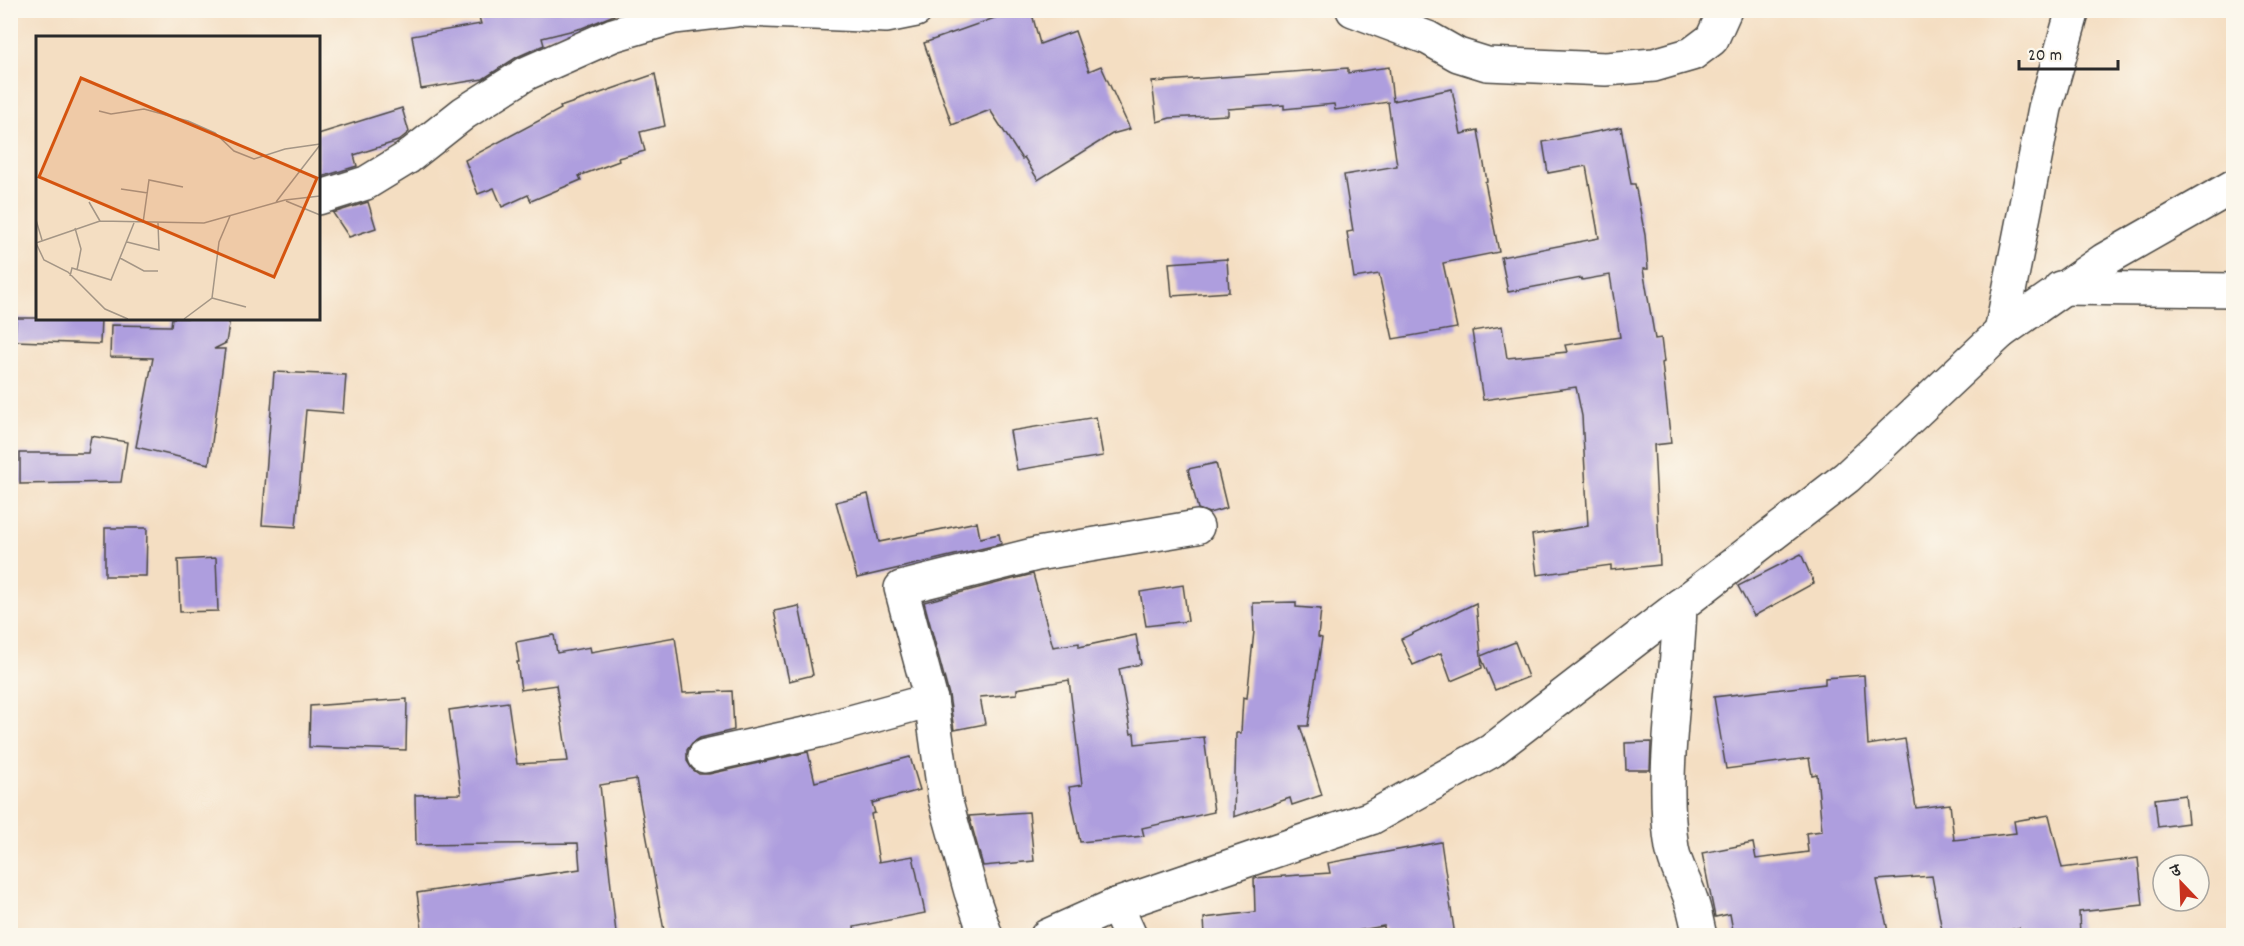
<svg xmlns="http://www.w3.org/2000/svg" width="2244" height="946" font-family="Dekko,'Playpen Sans Deva',sans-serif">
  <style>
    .building { fill: #ae9ede }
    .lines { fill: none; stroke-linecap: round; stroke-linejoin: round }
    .minor-casing { stroke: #494642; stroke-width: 36 }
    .primary-casing { stroke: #494642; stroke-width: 36 }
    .minor { stroke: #fff; stroke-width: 33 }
    .primary { stroke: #fff; stroke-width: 33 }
    .inset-road { fill: none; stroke: #a49686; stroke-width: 1.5 }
    .view { fill: #d5540f; fill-opacity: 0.15; stroke: #d5540f; stroke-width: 3 }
    .inset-edge { fill: none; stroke: #2b2b2b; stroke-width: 3 }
  </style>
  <rect width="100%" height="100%" fill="#fbf7ec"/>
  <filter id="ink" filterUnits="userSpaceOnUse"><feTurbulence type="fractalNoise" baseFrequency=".0167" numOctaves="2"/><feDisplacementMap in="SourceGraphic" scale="12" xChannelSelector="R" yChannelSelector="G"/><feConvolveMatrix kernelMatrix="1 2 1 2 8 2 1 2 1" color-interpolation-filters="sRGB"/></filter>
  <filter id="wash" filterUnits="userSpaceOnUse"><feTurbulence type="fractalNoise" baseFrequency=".008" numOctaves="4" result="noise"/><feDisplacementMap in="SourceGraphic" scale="24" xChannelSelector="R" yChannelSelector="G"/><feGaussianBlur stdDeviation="1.35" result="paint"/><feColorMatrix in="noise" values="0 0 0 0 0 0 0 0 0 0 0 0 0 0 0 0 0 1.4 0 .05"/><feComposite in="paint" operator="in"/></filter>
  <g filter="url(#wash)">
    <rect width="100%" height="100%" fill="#f4dec2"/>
    <g id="blocks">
      <g class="building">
        <path d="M 477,10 L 614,10 L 614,15 L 582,28 L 542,38 L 544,45 L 517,57 L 483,79 L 421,89 L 412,36 L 481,24 Z"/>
        <path d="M 1017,10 L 1031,10 L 1040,44 L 1075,31 L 1089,71 L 1101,66 L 1130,129 L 1112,134 L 1038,180 L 1024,157 L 1022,159 L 990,110 L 952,125 L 924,43 Z"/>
        <path d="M 1389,67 L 1393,101 L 1452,89 L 1461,134 L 1478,130 L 1487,181 L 1485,182 L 1499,252 L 1443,263 L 1457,328 L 1393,339 L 1379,274 L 1354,278 L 1347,232 L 1353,231 L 1344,175 L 1397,166 L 1388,102 L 1335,110 L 1334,104 L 1284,109 L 1284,105 L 1228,109 L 1228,115 L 1170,118 L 1157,122 L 1152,82 L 1348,68 L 1348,73 Z"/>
        <path d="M 655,74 L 665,126 L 640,132 L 645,151 L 618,158 L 619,161 L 579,176 L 581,180 L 531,201 L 528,195 L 502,207 L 494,188 L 478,194 L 465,160 L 561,109 L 560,107 Z"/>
        <path d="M 402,108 L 409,132 L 398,141 L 354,155 L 357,166 L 318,178 L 318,134 Z"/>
        <path d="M 1621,127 L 1631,184 L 1635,184 L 1645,235 L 1648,269 L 1643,269 L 1655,339 L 1661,338 L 1664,362 L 1662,363 L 1671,443 L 1654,445 L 1660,565 L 1611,570 L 1611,565 L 1537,575 L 1532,535 L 1588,526 L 1582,416 L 1576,387 L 1483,400 L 1472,331 L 1502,326 L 1507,358 L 1567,352 L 1565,345 L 1620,337 L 1610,275 L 1582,280 L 1581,278 L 1508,292 L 1501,257 L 1599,238 L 1586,166 L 1548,173 L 1543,142 Z"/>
        <path d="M 368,202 L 376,228 L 349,237 L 333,213 Z"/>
        <path d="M 1227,259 L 1229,292 L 1172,296 L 1169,263 Z"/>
        <path d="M 16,318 L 101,318 L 100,344 L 15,341 Z"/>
        <path d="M 172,318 L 230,318 L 226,343 L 214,349 L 225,349 L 209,464 L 136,447 L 153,358 L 110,357 L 111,325 L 171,326 Z"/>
        <path d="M 274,372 L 346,375 L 343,413 L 306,410 L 296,527 L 262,525 Z"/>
        <path d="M 1096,417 L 1103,456 L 1017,470 L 1010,431 Z"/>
        <path d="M 91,436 L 127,442 L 121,482 L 20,484 L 20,453 L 88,453 Z"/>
        <path d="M 1216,463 L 1227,508 L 1209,513 L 1198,509 L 1188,469 Z"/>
        <path d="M 868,494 L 879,542 L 977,522 L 980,538 L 999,534 L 1001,544 L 857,578 L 836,502 Z"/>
        <path d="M 105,528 L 147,528 L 146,576 L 105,576 Z"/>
        <path d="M 1801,554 L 1814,583 L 1754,616 L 1738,586 Z"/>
        <path d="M 216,558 L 218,611 L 180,612 L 178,560 Z"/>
        <path d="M 1033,574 L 1053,647 L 1079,643 L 1079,647 L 1136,635 L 1141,664 L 1119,669 L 1131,734 L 1134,733 L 1135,744 L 1204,737 L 1214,812 L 1142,828 L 1144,836 L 1080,842 L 1069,787 L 1082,785 L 1069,680 L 1017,689 L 1017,694 L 980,697 L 985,724 L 954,730 L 949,695 L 924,602 Z"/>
        <path d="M 1183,585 L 1188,621 L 1146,626 L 1140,592 Z"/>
        <path d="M 1296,602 L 1296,607 L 1321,609 L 1318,637 L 1322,638 L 1308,726 L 1300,726 L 1322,795 L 1292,805 L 1290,798 L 1234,817 L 1236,733 L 1241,733 L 1243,697 L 1247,698 L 1254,631 L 1253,603 Z"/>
        <path d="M 1476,603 L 1481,656 L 1515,642 L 1528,677 L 1495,690 L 1481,657 L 1482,668 L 1451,681 L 1441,653 L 1413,665 L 1401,639 Z"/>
        <path d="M 799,606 L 813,675 L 789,681 L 774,611 Z"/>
        <path d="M 554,635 L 557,653 L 590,647 L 591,652 L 675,637 L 683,693 L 732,691 L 734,730 L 700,738 L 692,743 L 687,750 L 687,761 L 692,769 L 699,774 L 709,774 L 808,752 L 815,782 L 910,757 L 920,790 L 872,803 L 875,813 L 871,814 L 879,862 L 913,856 L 925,913 L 854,927 L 855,936 L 665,936 L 636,779 L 600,785 L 616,933 L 423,936 L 417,893 L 580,869 L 578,843 L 416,845 L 415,795 L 461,794 L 449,710 L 508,702 L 517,764 L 568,761 L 556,685 L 521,690 L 517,662 L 519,662 L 516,642 Z"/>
        <path d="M 1864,675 L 1868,745 L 1905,739 L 1916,808 L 1950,804 L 1954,840 L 2016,833 L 2014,821 L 2049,815 L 2062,868 L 2138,858 L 2143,905 L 2079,912 L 2080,936 L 2021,936 L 2019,928 L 1984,936 L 1943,936 L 1932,876 L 1877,880 L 1889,936 L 1734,936 L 1730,914 L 1715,917 L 1702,853 L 1753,843 L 1756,859 L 1808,852 L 1806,833 L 1822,831 L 1817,774 L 1812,775 L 1809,758 L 1726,769 L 1714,697 L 1825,684 L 1825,678 Z"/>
        <path d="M 407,699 L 406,750 L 309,747 L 310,706 Z"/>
        <path d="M 1651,742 L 1650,770 L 1626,770 L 1625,743 Z"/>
        <path d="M 2185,795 L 2188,823 L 2158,827 L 2155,799 Z"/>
        <path d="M 1029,812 L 1034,861 L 983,866 L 969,816 Z"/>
        <path d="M 1441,842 L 1455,936 L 1385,936 L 1384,926 L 1340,934 L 1339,932 L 1314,936 L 1205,936 L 1204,918 L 1255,912 L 1254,878 L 1330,873 L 1328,863 Z"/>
      </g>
    </g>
  </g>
  <g filter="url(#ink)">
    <use href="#blocks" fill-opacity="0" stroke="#494642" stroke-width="1.5"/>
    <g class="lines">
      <defs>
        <g id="minor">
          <path d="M 745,10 L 886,16 L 916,10"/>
          <path d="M 1353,10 L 1428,38 L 1458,55 L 1487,64 L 1606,69 L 1654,65 L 1692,54 L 1712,39 L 1725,10"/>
          <path d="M 318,198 L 366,183 L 407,158 L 464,113 L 527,73 L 613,35 L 674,17 L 735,10"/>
          <path d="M 2060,288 L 2234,290"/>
          <path d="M 2001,332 L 2045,108 L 2073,10"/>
          <path d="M 1680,605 C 1678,682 1660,773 1672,848 C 1675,866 1686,883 1691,900 C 1695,911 1697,924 1700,936"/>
          <path d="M 705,756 L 818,731 L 931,700"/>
          <path d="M 1116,905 L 1130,936"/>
          <path d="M 986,936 L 971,892 L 945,799 L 931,700 L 901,588 L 1037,554 L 1197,527"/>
        </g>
        <path id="primary" d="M 1047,936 L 1116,905 L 1371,818 L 1491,751 L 1847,477 L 2001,332 L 2104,260 L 2234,186"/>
      </defs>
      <use href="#minor" class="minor-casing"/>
      <use href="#primary" class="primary-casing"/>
      <use href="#minor" class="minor"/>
      <use href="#primary" class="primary"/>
    </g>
  </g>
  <g transform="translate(36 36)">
    <rect width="284" height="284" fill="#f4dec2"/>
    <path class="inset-road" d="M 63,75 L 75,78 L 108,73 L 152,85 L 179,97 L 198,115 L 218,123 L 249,113 L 284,108M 85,153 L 112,157M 250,165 L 284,179M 53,166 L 64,185M 240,166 L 284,109M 0,184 L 6,204M 107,187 L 113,144 L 147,151M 39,192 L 45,213 L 41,234M 91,206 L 123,214 L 122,187M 0,207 L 8,224 L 32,236 L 69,273 L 92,283M 0,207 L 64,185 L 168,187 L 249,164 L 284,160M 84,222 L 108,235 L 122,235M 34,240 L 36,232 L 75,244 L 98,187M 176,262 L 210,271M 148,283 L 176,262 L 183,206 L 194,180"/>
    <path class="view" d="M 45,42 L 281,142 L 238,241 L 3,141 Z"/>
    <rect width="284" height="284" class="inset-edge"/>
  </g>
  <rect width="2244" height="946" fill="none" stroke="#fbf7ec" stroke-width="36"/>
  <g transform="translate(2181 883) rotate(337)"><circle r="28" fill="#fbf7ec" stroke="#a8a59f" stroke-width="1.5"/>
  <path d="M0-4.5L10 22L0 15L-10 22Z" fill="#c8321e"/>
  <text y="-9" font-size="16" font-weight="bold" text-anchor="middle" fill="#2b2b2b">उ</text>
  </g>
  <path d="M2019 60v9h99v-9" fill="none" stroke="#2b2b2b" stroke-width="3"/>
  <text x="2028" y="60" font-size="18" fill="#2b2b2b" stroke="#fbf7ec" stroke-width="4.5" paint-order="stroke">20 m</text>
</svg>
